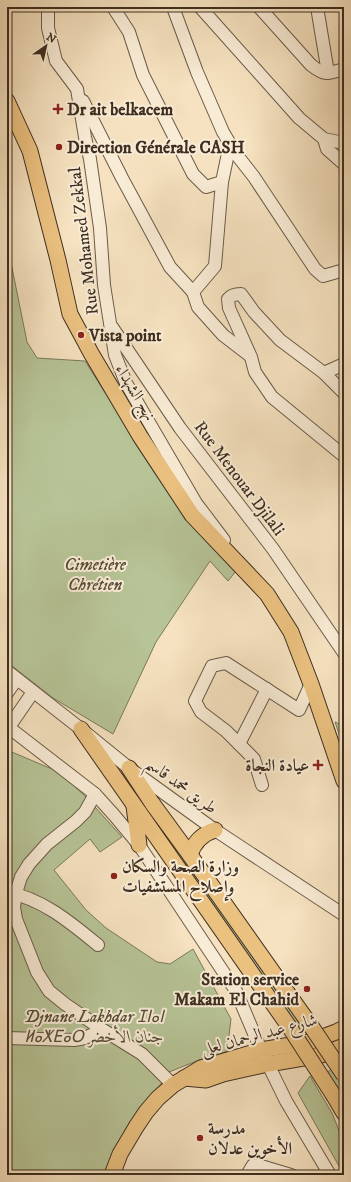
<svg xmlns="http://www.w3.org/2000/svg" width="351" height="1182" font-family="'IM FELL DW Pica',Amiri,'Noto Sans Tifinagh',serif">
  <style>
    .green { fill: #b7c497; stroke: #7a795c }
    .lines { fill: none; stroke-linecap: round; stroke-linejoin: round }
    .minor-casing { stroke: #6b5b48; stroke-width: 14 }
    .major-casing { stroke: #3d2e20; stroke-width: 17 }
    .minor { stroke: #f9ecd6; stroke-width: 12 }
    .major { stroke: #ebc180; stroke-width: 15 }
    .major-bridge-casing { stroke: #3d2e20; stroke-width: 17; stroke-linecap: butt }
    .major-bridge { stroke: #ebc180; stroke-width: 15 }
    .poi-dot { fill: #8f2418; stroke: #f9ecd6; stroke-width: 1.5 }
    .labels { text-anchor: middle; stroke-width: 4; stroke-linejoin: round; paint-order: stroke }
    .poi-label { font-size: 17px; font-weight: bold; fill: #3d2e20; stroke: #f9ecd6; text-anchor: start }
    .street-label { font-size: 17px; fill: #3d2e20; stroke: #f9ecd6 }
    .park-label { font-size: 17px; font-style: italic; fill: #554c38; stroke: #f9ecd6 }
  </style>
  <rect width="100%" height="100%" fill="#f6e2c0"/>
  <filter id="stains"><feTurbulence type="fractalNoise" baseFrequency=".005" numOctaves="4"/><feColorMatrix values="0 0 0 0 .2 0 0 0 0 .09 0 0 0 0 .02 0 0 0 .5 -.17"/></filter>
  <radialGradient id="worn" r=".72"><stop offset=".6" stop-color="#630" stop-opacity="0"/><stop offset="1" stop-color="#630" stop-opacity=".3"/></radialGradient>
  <g class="green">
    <path d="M 7,243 L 27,342 L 37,358 L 85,361 L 141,449 L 236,571 L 228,581 L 210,561 L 156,642 L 113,734 L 53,698 L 7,662 Z"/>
    <path d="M 335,722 L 344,726 L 344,748 Z"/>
    <path d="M 7,750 L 59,772 L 85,796 L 122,837 L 100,852 L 90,839 L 54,870 L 86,910 L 106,928 L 157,962 L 170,964 L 193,949 L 231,1019 L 227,1051 L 213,1057 L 199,1060 L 169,1072 L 129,1132 L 108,1175 L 7,1175 Z"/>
    <path d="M 136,791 L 241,939 L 301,1025 L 296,1029 L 133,794 Z"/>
    <path d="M 331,1069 L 344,1089 L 344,1100 L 327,1073 Z"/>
    <path d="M 310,1076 L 332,1113 L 344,1143 L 344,1175 L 298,1093 Z"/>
  </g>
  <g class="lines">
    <defs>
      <g id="minor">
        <path d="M 48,7 L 48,28 L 56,61 L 77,89 L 85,137 L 90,159 L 100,228 L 104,285 L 115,355 L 126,383 L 196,503 L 224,540"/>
        <path d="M 113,7 L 129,32 L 143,75 L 193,174 L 206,187 L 222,182"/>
        <path d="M 200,7 L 299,118 L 324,139 L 344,143"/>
        <path d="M 259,7 L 311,65 C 325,76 327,74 344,69"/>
        <path d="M 317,7 L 328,73"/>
        <path d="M 83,101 L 122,178 L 170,267 L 193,292 L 215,266 L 222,182 L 230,144 L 223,132 L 197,72 L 174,10 L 174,7"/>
        <path d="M 324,139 L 327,149 L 344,164"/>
        <path d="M 230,144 L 236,154 L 254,177 L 315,269 L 323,276 L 344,270"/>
        <path d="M 193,292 L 198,307 L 223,335 L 249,355"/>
        <path d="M 112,327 L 180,428 L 273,549 L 344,653"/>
        <path d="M 324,373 L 344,364"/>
        <path d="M 344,393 L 324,373 L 280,340 L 254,312 L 241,294 C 236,294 231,295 228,299 L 229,308 L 251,357 L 255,372 L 272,397 L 344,456"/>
        <path d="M 7,671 L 81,729 L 129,768 L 215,830 L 344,915"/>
        <path d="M 7,693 L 17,679"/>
        <path d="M 7,726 L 95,794 L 114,815 L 139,845 L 236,991 L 261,1050 L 286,1101 L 330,1175"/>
        <path d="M 9,727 L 33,692"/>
        <path d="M 239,744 L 267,689"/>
        <path d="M 262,785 L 254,759 L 226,731 L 201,712 L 195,701 L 212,666 L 226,663 L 299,710 L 311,684"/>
        <path d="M 95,794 L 85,812 L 76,821 L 47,844 L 29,864 L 21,877 L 16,893 L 14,907 L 16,919 L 37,972 L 49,991 L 65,1004 L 100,1028 L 142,1054 L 173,1085"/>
        <path d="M 7,892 C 43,899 71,923 98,945"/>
        <path d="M 7,1038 L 74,1040 L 85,1038 L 93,1034 L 100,1028"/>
        <path d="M 247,1175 L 253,1165 L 261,1166 L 291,1175"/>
      </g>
      <g id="major">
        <path d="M 7,101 L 30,151 L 58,260 L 70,314 L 91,353 L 140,436 L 192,515 L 267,594 L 291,632 L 311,684 L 344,781"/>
        <path d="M 81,729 L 290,1028"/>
        <path d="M 129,768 L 152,803 L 190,855 L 311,1026"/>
        <path d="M 134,806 L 139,845"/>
        <path d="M 190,855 C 194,842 202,834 215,830"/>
        <path d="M 184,1078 L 206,1080 L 223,1074 L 268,1064 L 321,1055 L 344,1046"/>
        <path d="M 334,1096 L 344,1113"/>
        <path d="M 112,1175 L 120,1154 L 136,1127 L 146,1112 L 158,1098 L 173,1085 L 201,1068 L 261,1050 L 309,1042 L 336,1032 L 344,1028"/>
      </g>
    </defs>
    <use href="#minor" class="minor-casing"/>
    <use href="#major" class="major-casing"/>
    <use href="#minor" class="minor"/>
    <use href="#major" class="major"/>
    <defs>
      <g id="major-bridge">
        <path d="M 311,1026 L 344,1075"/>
        <path d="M 290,1028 L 334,1096"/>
      </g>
    </defs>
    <use href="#major-bridge" class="major-bridge-casing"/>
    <use href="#major-bridge" class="major-bridge"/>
  </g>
  <g class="poi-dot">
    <path d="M56 103h4v4h4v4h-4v4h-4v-4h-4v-4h4z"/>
    <circle cx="59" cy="147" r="4"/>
    <circle cx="81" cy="335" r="4"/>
    <path d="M316 759h4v4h4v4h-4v4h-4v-4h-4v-4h4z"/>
    <circle cx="114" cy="876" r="4"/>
    <circle cx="307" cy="989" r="4"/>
    <circle cx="200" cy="1138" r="4"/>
  </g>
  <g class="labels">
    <g class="poi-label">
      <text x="67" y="115">Dr ait belkacem</text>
      <text x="67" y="153">Direction Générale CASH</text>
      <text x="89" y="341">Vista point</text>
      <text x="309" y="771" text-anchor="end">عيادة النجاة</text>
      <text x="122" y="872">وزارة الصحة والسكان<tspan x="122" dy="20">وإصلاح المستشفيات</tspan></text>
      <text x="299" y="985" text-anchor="end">Station service<tspan x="299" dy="20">Makam El Chahid</tspan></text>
      <text x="208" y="1134">مدرسة<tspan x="208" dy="20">الأخوين عدلان</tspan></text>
    </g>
    <g class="street-label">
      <text transform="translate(83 241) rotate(-97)" y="6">Rue Mohamed Zekkal</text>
      <text transform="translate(136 392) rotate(59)" y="6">نهج الشهداء</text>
      <text transform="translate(240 478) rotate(53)" y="6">Rue Menouar Djilali</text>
      <text transform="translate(182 785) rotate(36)" y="6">طريق محمد قاسم</text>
      <text transform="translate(259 1034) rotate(-15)" y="6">شارع عبد الرحمان لعلى</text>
    </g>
    <g class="park-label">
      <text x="95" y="570">Cimetière<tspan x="95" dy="20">Chrétien</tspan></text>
      <text x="94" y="1022">Djnane Lakhdar ⵊⵏⴰⵏ<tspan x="94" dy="20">ⵍⴰⵅⴹⴰⵔ جنان الأخضر</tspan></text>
    </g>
  </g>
  <rect width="351" height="1182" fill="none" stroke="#f6e2c0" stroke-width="24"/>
  <rect x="8" y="8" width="335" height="1166" fill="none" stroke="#3d2e20" stroke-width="2"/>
  <rect x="12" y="12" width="327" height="1158" fill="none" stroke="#3d2e20"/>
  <g transform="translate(46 46) rotate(34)" stroke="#f9ecd6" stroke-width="3" paint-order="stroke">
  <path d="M0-3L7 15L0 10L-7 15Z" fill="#3d2e20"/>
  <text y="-6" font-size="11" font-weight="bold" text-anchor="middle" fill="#3d2e20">N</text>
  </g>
  <rect width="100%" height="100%" filter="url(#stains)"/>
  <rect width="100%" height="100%" fill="url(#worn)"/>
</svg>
